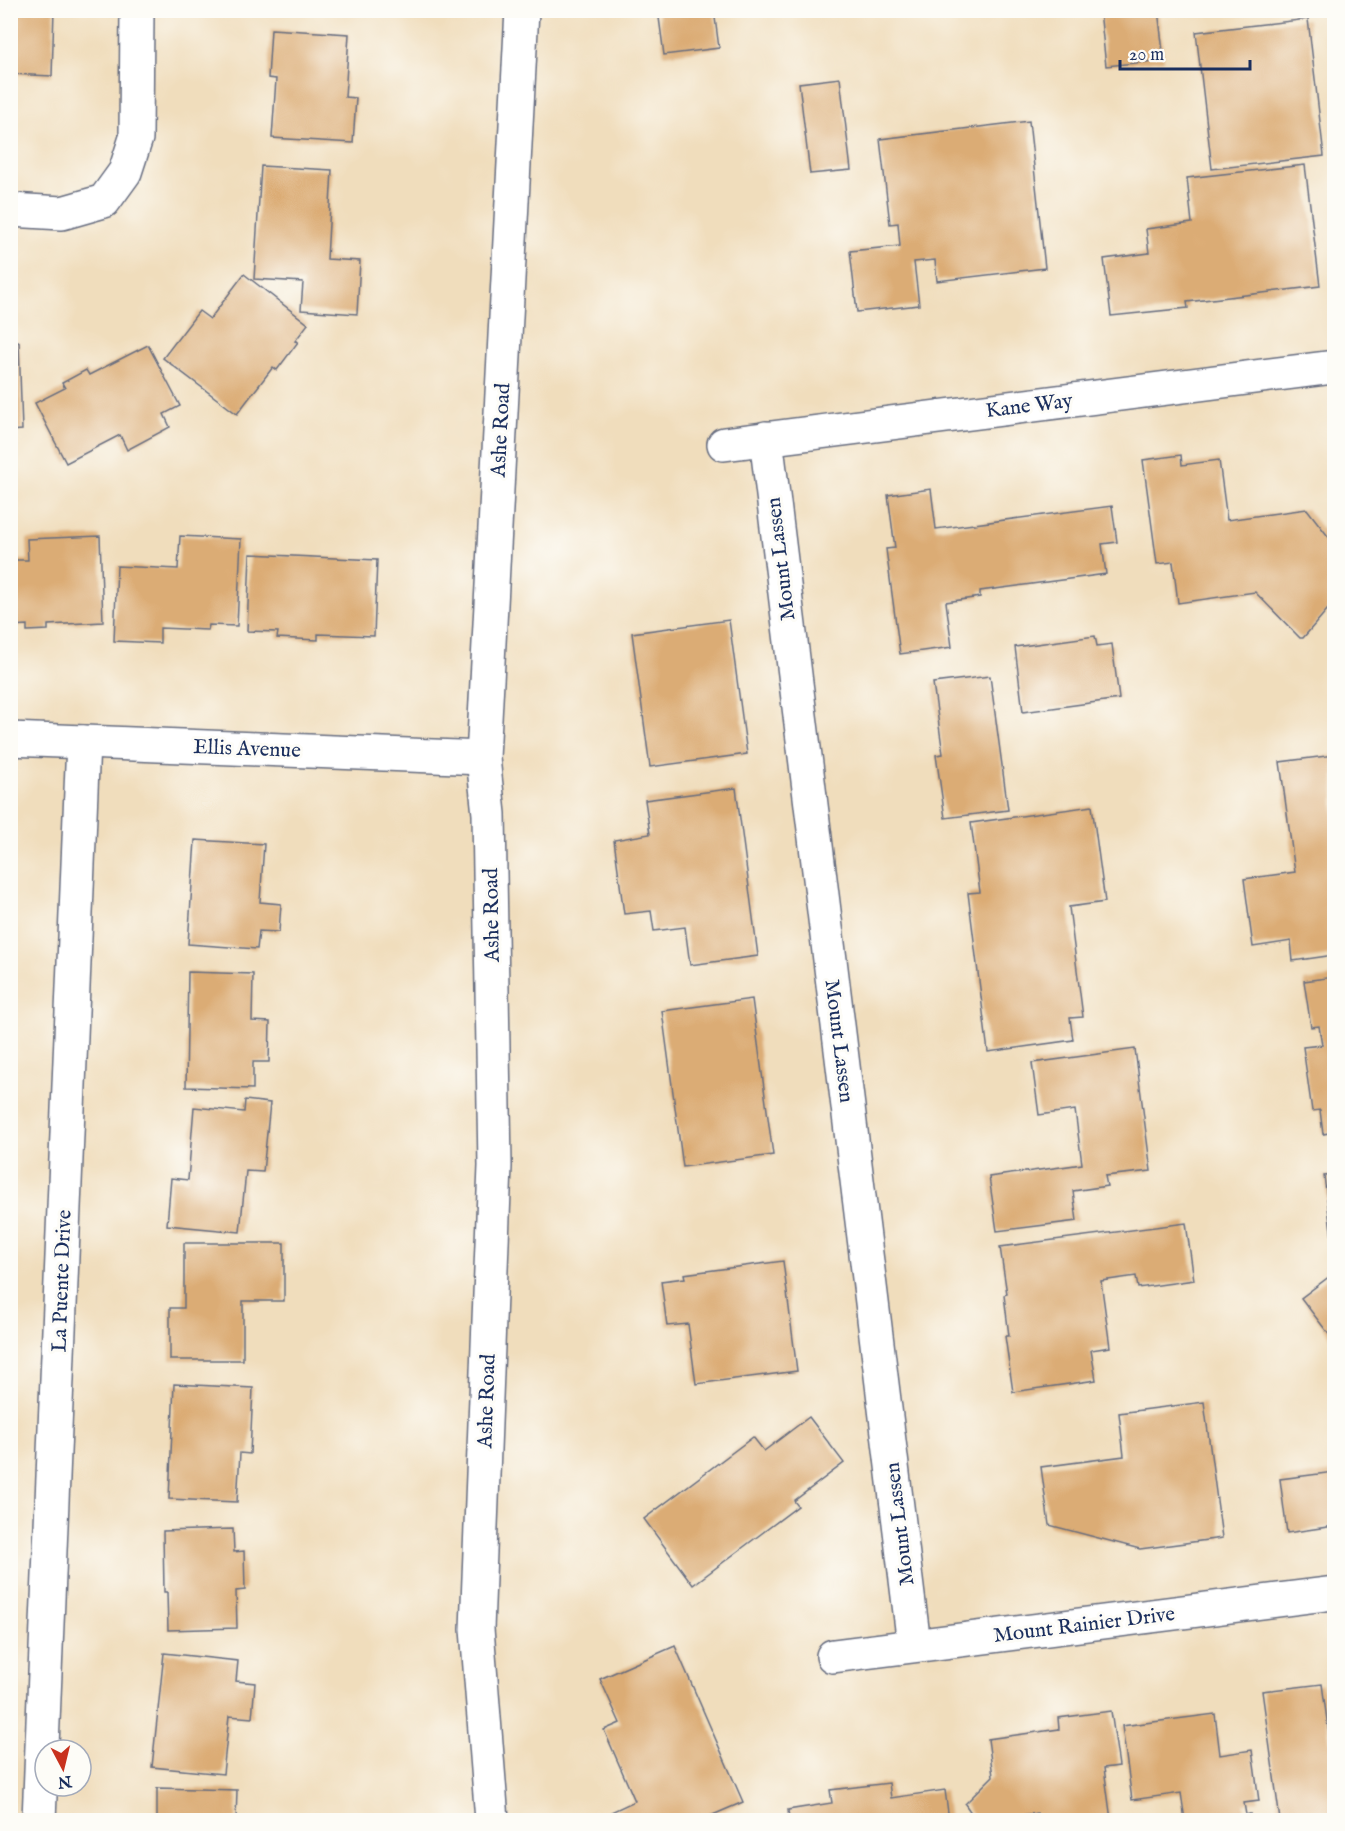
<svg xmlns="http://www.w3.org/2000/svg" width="1345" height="1831" font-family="'IM FELL English',serif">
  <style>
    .building { fill: #dbac75 }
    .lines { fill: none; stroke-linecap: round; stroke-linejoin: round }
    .street-casing { stroke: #666c7f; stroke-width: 36 }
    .secondary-casing { stroke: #666c7f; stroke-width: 36 }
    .street { stroke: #fff; stroke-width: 33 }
    .secondary { stroke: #fff; stroke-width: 33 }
    .labels { text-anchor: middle; stroke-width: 6; stroke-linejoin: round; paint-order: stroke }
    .street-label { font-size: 21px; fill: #1b2f5e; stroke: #fdfcf7 }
  </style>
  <rect width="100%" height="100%" fill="#fdfcf7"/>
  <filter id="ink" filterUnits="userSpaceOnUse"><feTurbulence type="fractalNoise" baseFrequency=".0167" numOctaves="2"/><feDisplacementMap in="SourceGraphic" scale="12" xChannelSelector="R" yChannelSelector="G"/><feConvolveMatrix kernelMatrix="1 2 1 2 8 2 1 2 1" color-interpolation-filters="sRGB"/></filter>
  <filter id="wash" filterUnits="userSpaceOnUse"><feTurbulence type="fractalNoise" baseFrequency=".008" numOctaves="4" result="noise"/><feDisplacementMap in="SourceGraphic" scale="24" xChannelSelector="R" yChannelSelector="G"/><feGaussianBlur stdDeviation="1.35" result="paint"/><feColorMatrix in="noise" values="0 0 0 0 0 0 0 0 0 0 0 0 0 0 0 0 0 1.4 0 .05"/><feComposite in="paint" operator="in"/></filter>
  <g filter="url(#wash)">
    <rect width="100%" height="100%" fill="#f0ddbc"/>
    <g id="blocks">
      <g class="building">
        <path d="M 10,10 L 54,10 L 52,76 L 10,74 Z"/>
        <path d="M 658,10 L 714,10 L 719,48 L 664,55 Z"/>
        <path d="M 1158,10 L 1164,60 L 1106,66 L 1100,11 Z"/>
        <path d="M 1308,19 L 1324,156 L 1212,169 L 1196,32 Z"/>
        <path d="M 271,29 L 349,34 L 345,97 L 356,98 L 353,143 L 272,138 L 276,79 L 268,78 Z"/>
        <path d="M 840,78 L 851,170 L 810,174 L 799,83 Z"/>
        <path d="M 1029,121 L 1045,268 L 937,281 L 935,260 L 914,262 L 919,305 L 857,312 L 850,251 L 900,246 L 898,223 L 890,224 L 880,139 Z"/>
        <path d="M 1305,165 L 1320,286 L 1187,302 L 1188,308 L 1111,316 L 1104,259 L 1149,253 L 1146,229 L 1192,223 L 1187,178 Z"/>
        <path d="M 261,166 L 332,170 L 327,259 L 360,261 L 357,314 L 301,310 L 303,282 L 254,279 Z"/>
        <path d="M 244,274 L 308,324 L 295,341 L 298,342 L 277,370 L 273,367 L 237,414 L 163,358 L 199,311 L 210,319 Z"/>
        <path d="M 19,342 L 22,430 L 10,431 L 10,343 Z"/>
        <path d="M 148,345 L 180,406 L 164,414 L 170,427 L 127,450 L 120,435 L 66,463 L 35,403 L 65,388 L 62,383 L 86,370 L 89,375 Z"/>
        <path d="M 1181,455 L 1182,465 L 1219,460 L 1227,520 L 1307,509 L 1334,544 L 1334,602 L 1303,638 L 1300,638 L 1255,592 L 1178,603 L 1173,562 L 1157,564 L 1143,460 Z"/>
        <path d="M 931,489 L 936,529 L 1112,506 L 1117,542 L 1102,544 L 1106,574 L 980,591 L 980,597 L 946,602 L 952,647 L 900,654 L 886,549 L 895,548 L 888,495 Z"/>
        <path d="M 100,536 L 103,622 L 48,625 L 48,630 L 27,631 L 27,625 L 10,626 L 10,560 L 28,560 L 27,539 Z"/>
        <path d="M 180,536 L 241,539 L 237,626 L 209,625 L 208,630 L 160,628 L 160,643 L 114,641 L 117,566 L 178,569 Z"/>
        <path d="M 250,554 L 377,560 L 374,636 L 318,634 L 318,640 L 277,638 L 278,632 L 247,631 Z"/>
        <path d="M 729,620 L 747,754 L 650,767 L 632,633 Z"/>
        <path d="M 1095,636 L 1097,646 L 1112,644 L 1119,699 L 1023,712 L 1015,647 Z"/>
        <path d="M 990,676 L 1008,810 L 945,818 L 936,755 L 943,754 L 933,683 Z"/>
        <path d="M 1334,755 L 1334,955 L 1293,961 L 1291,941 L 1253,947 L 1244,879 L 1295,872 L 1280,762 Z"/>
        <path d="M 736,788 L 758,956 L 690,965 L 685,927 L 654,931 L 651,911 L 624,914 L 614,840 L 650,834 L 645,800 Z"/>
        <path d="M 1092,806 L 1105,902 L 1069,907 L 1083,1017 L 1070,1018 L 1073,1040 L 988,1052 L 968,893 L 980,892 L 971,823 Z"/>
        <path d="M 195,840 L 264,844 L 260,902 L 281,904 L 279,932 L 259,931 L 257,949 L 188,944 Z"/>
        <path d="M 188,972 L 253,974 L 252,1021 L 270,1022 L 269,1062 L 253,1062 L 253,1089 L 186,1087 Z"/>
        <path d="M 1334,977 L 1334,1132 L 1323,1134 L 1320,1110 L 1312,1111 L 1303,1047 L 1322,1045 L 1319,1026 L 1311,1027 L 1304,981 Z"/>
        <path d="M 752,999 L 773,1155 L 683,1167 L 662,1011 Z"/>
        <path d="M 1135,1049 L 1151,1171 L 1105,1176 L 1107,1186 L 1073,1191 L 1077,1221 L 997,1231 L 989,1177 L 1082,1164 L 1075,1110 L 1039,1115 L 1032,1063 Z"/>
        <path d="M 245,1100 L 270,1103 L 263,1172 L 246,1171 L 240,1232 L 167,1225 L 171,1178 L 188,1180 L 194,1107 L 244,1112 Z"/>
        <path d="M 1334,1175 L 1334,1246 L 1333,1246 L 1324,1176 Z"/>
        <path d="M 1186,1223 L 1194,1280 L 1138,1288 L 1136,1276 L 1101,1281 L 1110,1347 L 1091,1350 L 1096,1380 L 1013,1392 L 1005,1336 L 1009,1336 L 1004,1295 L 1007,1294 L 1000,1247 Z"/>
        <path d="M 184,1243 L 284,1243 L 284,1301 L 243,1301 L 243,1360 L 170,1360 L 170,1308 L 184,1308 Z"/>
        <path d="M 783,1261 L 797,1371 L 696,1384 L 688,1324 L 667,1326 L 661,1281 L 685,1278 L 684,1274 Z"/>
        <path d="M 1334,1273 L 1334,1341 L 1301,1298 Z"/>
        <path d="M 174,1384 L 253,1388 L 250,1454 L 240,1453 L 237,1502 L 169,1499 Z"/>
        <path d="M 1204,1402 L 1222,1538 L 1140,1549 L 1049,1525 L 1041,1467 L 1124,1456 L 1119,1413 Z"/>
        <path d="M 809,1417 L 844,1463 L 794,1501 L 798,1506 L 693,1585 L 644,1519 L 753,1437 L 764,1451 Z"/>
        <path d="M 1334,1472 L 1334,1526 L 1287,1533 L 1280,1479 Z"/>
        <path d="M 233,1529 L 234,1552 L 244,1551 L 245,1590 L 236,1591 L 237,1628 L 168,1630 L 167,1592 L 164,1592 L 163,1531 Z"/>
        <path d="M 675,1646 L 743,1802 L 701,1820 L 615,1820 L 611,1812 L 635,1801 L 604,1730 L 620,1723 L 600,1679 Z"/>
        <path d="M 164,1653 L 238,1661 L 236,1681 L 255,1683 L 252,1718 L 229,1716 L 223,1774 L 152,1767 Z"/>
        <path d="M 1322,1684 L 1330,1742 L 1334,1742 L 1334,1820 L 1280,1820 L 1262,1691 Z"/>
        <path d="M 1111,1711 L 1119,1766 L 1104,1768 L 1111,1820 L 1038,1820 L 1037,1813 L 1013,1816 L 1007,1820 L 976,1820 L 965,1804 L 993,1776 L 988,1739 L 1059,1729 L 1058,1718 Z"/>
        <path d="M 1215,1714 L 1220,1755 L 1252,1750 L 1259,1801 L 1244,1803 L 1246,1815 L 1250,1814 L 1251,1820 L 1185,1820 L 1181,1793 L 1132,1800 L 1122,1726 Z"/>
        <path d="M 889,1783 L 891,1798 L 945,1790 L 949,1820 L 789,1820 L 788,1810 L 832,1803 L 830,1790 Z"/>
        <path d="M 157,1788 L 237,1790 L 236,1820 L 157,1820 Z"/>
      </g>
    </g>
  </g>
  <g filter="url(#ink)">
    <use href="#blocks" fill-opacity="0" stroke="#666c7f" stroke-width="1.5"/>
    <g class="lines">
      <defs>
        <g id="street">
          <path d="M 10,210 L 62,213 L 104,201 L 125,172 L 136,138 L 137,10"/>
          <path d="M 766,438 L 914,1645"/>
          <path d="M 724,444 L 1334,367"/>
          <path d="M 10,739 L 483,758"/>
          <path d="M 833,1656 L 1334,1593"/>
          <path d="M 39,1820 L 83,742"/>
        </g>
        <path id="secondary" d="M 492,1820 L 477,1629 L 495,1166 L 489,814 L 483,758 L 522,10"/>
      </defs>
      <use href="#street" class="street-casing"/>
      <use href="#secondary" class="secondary-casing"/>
      <use href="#street" class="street"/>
      <use href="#secondary" class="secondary"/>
    </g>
  </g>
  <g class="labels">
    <g class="street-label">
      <text transform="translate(1029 405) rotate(-7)" y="7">Kane Way</text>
      <text transform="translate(500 430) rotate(-87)" y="7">Ashe Road</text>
      <text transform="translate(780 559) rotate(-97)" y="7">Mount Lassen</text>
      <text transform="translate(247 748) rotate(2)" y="7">Ellis Avenue</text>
      <text transform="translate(491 915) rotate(-91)" y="7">Ashe Road</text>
      <text transform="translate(840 1041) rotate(83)" y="7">Mount Lassen</text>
      <text transform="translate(61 1281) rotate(-88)" y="7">La Puente Drive</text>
      <text transform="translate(486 1401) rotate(-88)" y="7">Ashe Road</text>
      <text transform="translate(899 1524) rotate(-97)" y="7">Mount Lassen</text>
      <text transform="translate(1084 1624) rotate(-7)" y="7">Mount Rainier Drive</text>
    </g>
  </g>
  <rect width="1345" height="1831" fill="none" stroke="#fdfcf7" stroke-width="36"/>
  <g transform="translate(63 1768) rotate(173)"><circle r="28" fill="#fdfcf7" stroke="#a3aaba" stroke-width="1.5"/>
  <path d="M0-4.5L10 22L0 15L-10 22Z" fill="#c8321e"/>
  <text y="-9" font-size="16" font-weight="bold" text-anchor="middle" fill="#1b2f5e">N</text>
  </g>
  <path d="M1120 60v9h130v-9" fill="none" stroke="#1b2f5e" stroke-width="3"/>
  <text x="1129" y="60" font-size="18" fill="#1b2f5e" stroke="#fdfcf7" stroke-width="4.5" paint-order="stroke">20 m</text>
</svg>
